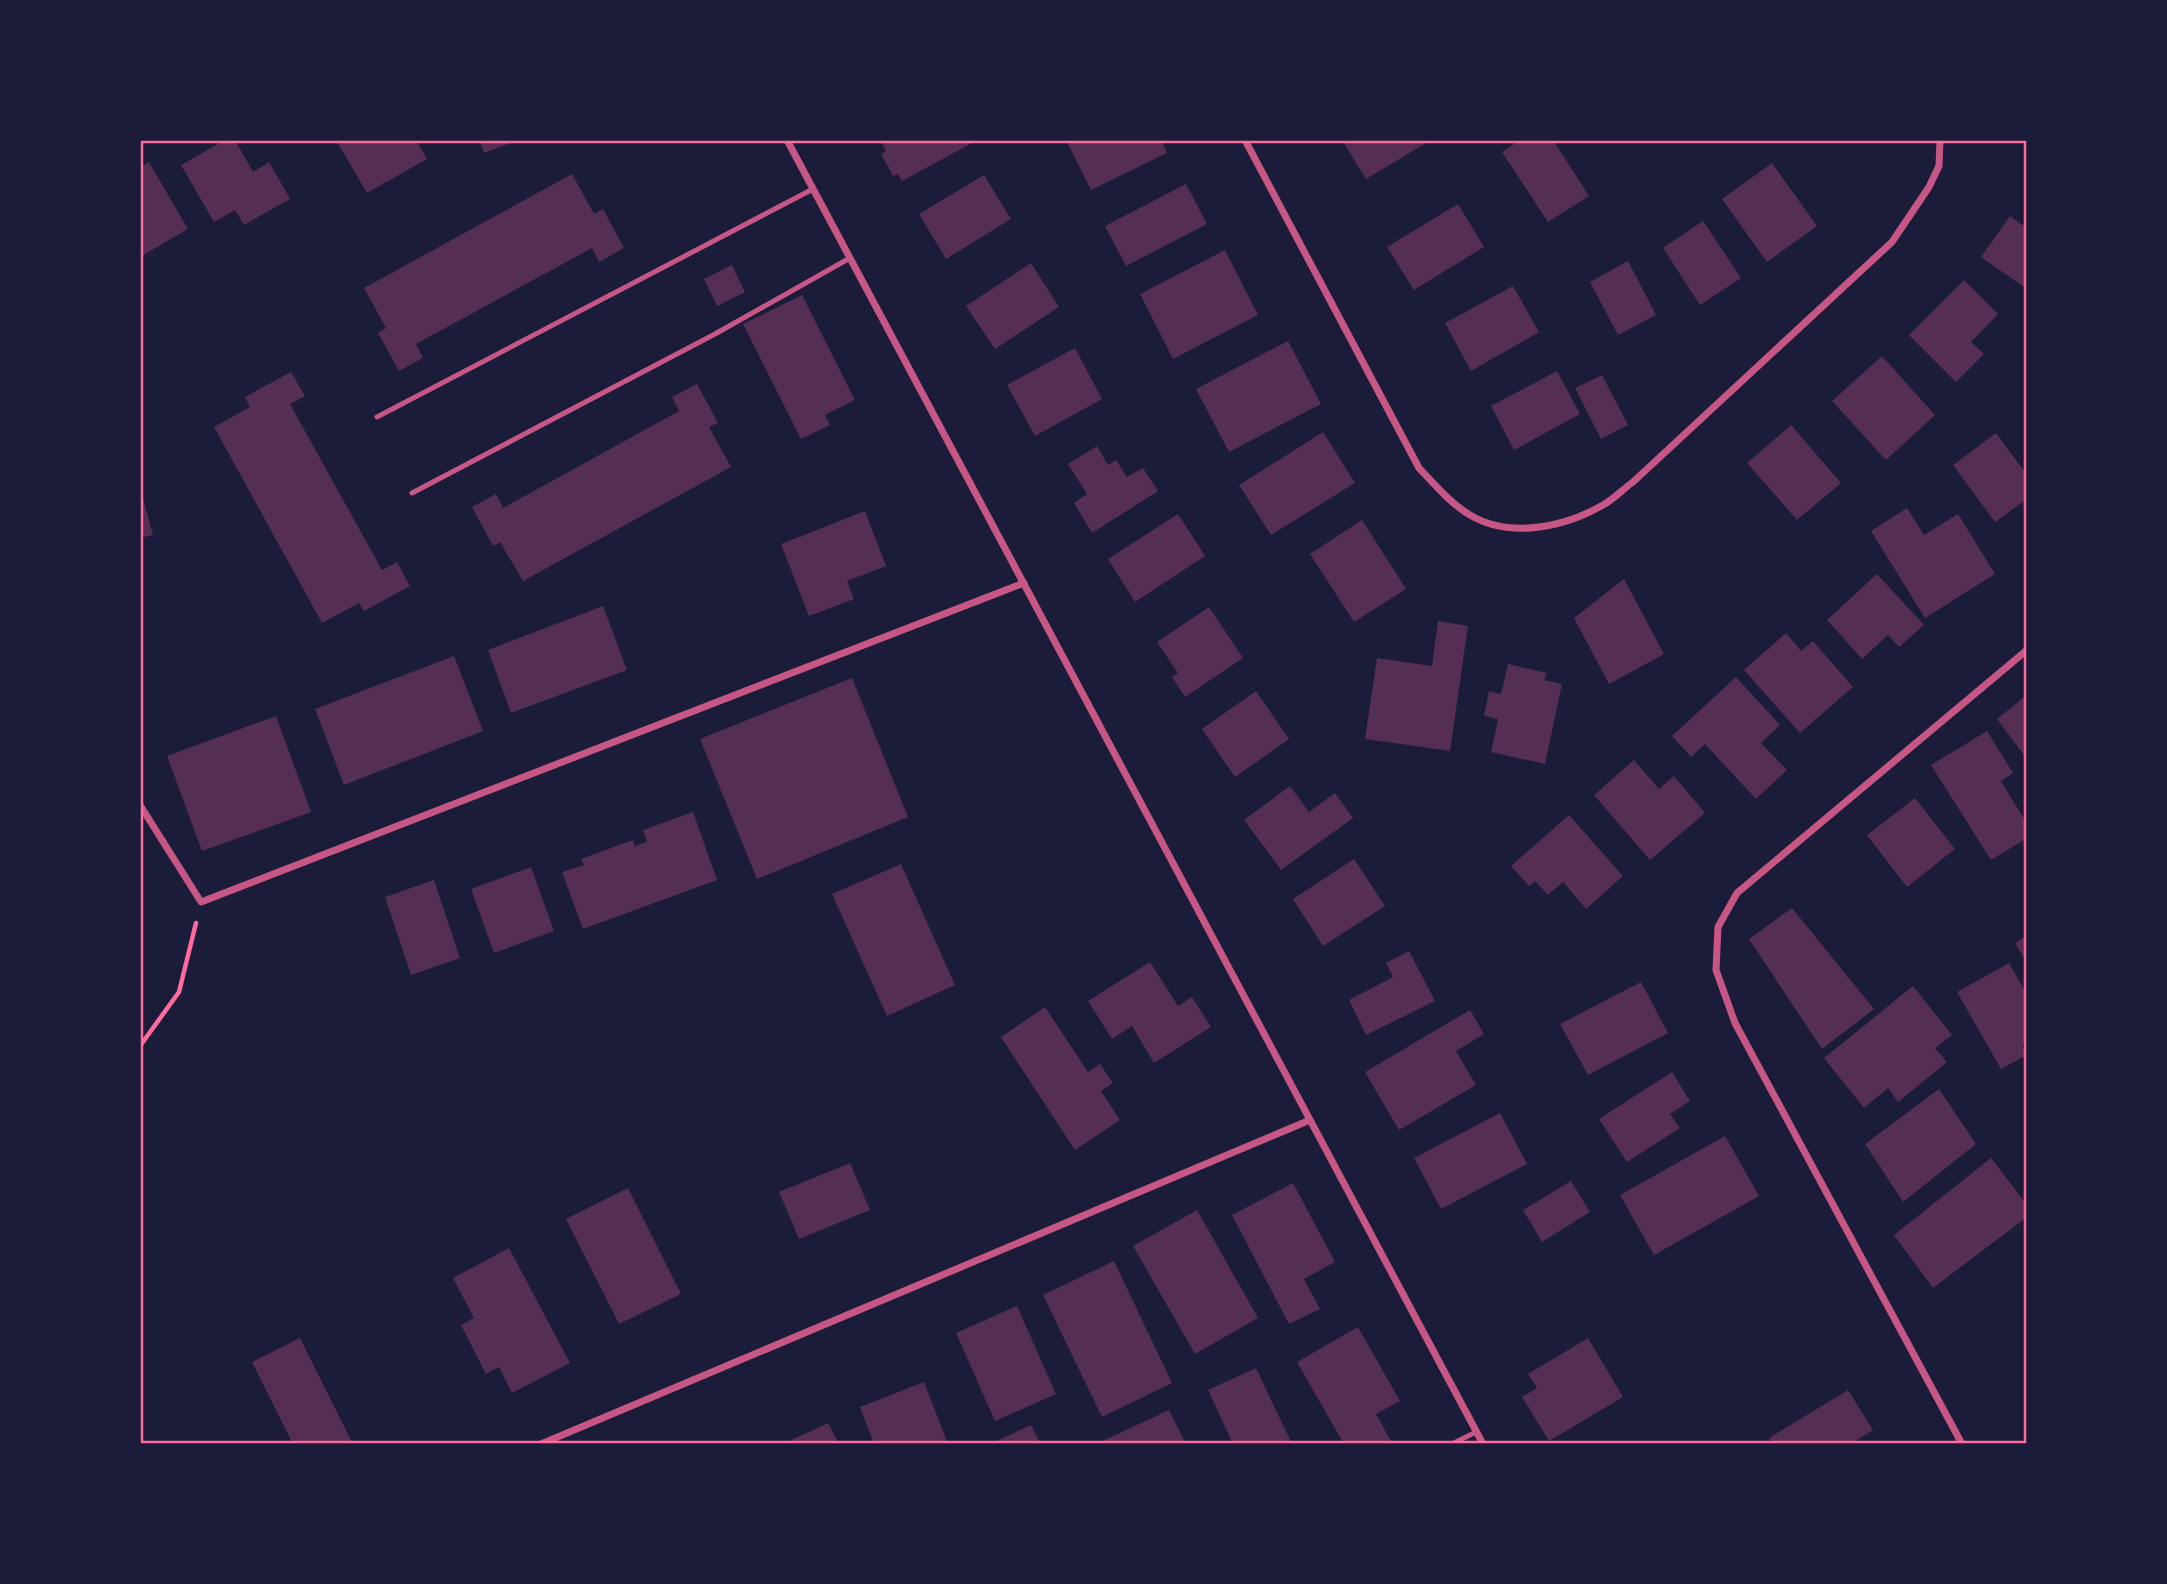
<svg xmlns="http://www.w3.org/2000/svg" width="2167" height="1584" font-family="Mulish,sans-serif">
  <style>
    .building { fill: #542f53 }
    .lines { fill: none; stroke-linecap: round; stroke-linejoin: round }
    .path { stroke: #ff6b9d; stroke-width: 4.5 }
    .service { stroke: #c65784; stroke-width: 5 }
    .minor { stroke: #c65784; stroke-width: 7 }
    .neatline { fill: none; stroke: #ff6b9d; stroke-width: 2.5 }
  </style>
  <rect width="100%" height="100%" fill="#1b1b3a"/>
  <g class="building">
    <path d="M 225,140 L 235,140 L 253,172 L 269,162 L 290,199 L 244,225 L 235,210 L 214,222 L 181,165 Z"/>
    <path d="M 336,140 L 416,140 L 427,159 L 367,193 Z"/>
    <path d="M 479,140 L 519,140 L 484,153 Z"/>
    <path d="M 880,140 L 971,140 L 972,143 L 902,181 L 898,174 L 893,176 L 881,154 L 886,151 Z"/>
    <path d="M 1066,140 L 1161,140 L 1167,153 L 1091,190 Z"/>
    <path d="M 1342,140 L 1427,140 L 1428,142 L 1366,179 Z"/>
    <path d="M 1520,140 L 1553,140 L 1589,196 L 1548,222 L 1502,152 Z"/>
    <path d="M 149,162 L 188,229 L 140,257 L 140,167 Z"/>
    <path d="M 1772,163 L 1817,226 L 1767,262 L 1722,199 Z"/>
    <path d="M 572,174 L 594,214 L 603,209 L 624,248 L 599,262 L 592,248 L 416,344 L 423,358 L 399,371 L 378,333 L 386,328 L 364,288 Z"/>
    <path d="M 984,175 L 1011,219 L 946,259 L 919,214 Z"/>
    <path d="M 1186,184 L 1207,224 L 1126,266 L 1105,226 Z"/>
    <path d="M 1458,204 L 1484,247 L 1414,290 L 1387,247 Z"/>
    <path d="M 2010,216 L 2027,228 L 2027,289 L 1981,257 Z"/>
    <path d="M 1703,221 L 1741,278 L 1700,305 L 1663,248 Z"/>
    <path d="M 1225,250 L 1258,315 L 1173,359 L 1140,294 Z"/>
    <path d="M 1628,261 L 1656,315 L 1618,335 L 1590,282 Z"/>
    <path d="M 1031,263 L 1059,307 L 995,349 L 966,306 Z"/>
    <path d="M 732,265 L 745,292 L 717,306 L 704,279 Z"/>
    <path d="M 1964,280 L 1998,314 L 1971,342 L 1984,354 L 1956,382 L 1909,335 Z"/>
    <path d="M 1513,286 L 1539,332 L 1471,371 L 1445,323 Z"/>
    <path d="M 802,295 L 855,400 L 825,415 L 830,425 L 801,439 L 743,324 Z"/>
    <path d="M 1288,341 L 1321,404 L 1229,452 L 1196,389 Z"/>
    <path d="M 1075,348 L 1102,399 L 1035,436 L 1007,385 Z"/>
    <path d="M 1882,356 L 1935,415 L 1886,460 L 1832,401 Z"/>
    <path d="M 1557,371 L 1580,414 L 1514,450 L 1491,406 Z"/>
    <path d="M 291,372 L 305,396 L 290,404 L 382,570 L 397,562 L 410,586 L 364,611 L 359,603 L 322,623 L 214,427 L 250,407 L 245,397 Z"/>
    <path d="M 1602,375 L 1628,425 L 1601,439 L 1575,388 Z"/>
    <path d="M 697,384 L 718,423 L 709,427 L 731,467 L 523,581 L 500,542 L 493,546 L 472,507 L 496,494 L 503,508 L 679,411 L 672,397 Z"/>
    <path d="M 1791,425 L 1841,483 L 1797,520 L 1747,463 Z"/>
    <path d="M 1323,432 L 1355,483 L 1271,535 L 1239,485 Z"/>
    <path d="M 1996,433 L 2027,475 L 2027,499 L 1995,522 L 1953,465 Z"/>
    <path d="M 1097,446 L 1108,465 L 1116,460 L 1127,477 L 1143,468 L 1158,491 L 1092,533 L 1074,503 L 1087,494 L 1068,464 Z"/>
    <path d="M 140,487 L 153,535 L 140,538 Z"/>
    <path d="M 1907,508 L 1924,535 L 1958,514 L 1995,574 L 1925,618 L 1871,531 Z"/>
    <path d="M 865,511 L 886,566 L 847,581 L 854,599 L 809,616 L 781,544 Z"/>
    <path d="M 1178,514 L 1205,556 L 1135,602 L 1108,559 Z"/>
    <path d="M 1362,520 L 1406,589 L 1354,622 L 1310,554 Z"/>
    <path d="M 1877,574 L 1924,625 L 1899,647 L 1888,635 L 1862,659 L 1827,620 Z"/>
    <path d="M 1624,579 L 1664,654 L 1609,684 L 1574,618 Z"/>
    <path d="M 603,606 L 627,670 L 511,713 L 488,650 Z"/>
    <path d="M 1209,607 L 1243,658 L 1185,697 L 1172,677 L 1178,673 L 1157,642 Z"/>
    <path d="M 1438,621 L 1468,626 L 1450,751 L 1365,739 L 1377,658 L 1432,666 Z"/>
    <path d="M 1786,633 L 1801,651 L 1813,641 L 1853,687 L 1800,733 L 1744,670 Z"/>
    <path d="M 454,656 L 483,731 L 344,785 L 315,709 Z"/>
    <path d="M 1508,664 L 1547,673 L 1544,680 L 1562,684 L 1545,764 L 1491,752 L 1498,719 L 1484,716 L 1489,691 L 1501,694 Z"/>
    <path d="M 1736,677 L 1780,725 L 1761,743 L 1787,770 L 1756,799 L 1705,744 L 1691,757 L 1672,736 Z"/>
    <path d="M 852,678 L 908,817 L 757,879 L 700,739 Z"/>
    <path d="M 1256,691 L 1289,739 L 1235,777 L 1202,729 Z"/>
    <path d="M 2027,695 L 2027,759 L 1997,719 Z"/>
    <path d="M 276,716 L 311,812 L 202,851 L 167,756 Z"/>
    <path d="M 1987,731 L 2013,773 L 2001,781 L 2027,824 L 2027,838 L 1991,860 L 1931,765 Z"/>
    <path d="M 1634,760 L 1659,789 L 1674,776 L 1705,813 L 1650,860 L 1594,795 Z"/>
    <path d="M 1290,786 L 1309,812 L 1335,793 L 1353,818 L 1281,870 L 1244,820 Z"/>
    <path d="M 1915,798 L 1955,849 L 1907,887 L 1867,835 Z"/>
    <path d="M 693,812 L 717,880 L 583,929 L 562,872 L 584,865 L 581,859 L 633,840 L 635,846 L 647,842 L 643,830 Z"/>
    <path d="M 1569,815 L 1623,876 L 1586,909 L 1563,882 L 1548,895 L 1535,881 L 1529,886 L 1511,866 Z"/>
    <path d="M 1354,859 L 1385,906 L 1323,946 L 1293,899 Z"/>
    <path d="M 901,864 L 955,985 L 887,1016 L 832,894 Z"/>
    <path d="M 531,867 L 554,931 L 494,953 L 471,889 Z"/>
    <path d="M 434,880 L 460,958 L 411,975 L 385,897 Z"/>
    <path d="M 1792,908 L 1874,1009 L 1822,1049 L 1749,939 Z"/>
    <path d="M 2027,936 L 2027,963 L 2015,943 Z"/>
    <path d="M 1409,951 L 1435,1001 L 1366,1035 L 1349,1000 L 1393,977 L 1386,963 Z"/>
    <path d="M 1150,962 L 1178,1006 L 1192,997 L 1211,1027 L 1154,1063 L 1132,1026 L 1112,1039 L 1088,1001 Z"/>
    <path d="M 2009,963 L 2027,995 L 2027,1043 L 2022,1046 L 2027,1055 L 2001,1069 L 1957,992 Z"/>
    <path d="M 1641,982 L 1668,1033 L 1588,1075 L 1560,1024 Z"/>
    <path d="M 1913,986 L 1952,1035 L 1935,1048 L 1947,1062 L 1898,1102 L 1888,1088 L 1864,1108 L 1824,1058 Z"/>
    <path d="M 1045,1007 L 1088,1072 L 1100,1064 L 1113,1083 L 1101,1091 L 1120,1120 L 1075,1150 L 1001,1037 Z"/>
    <path d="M 1470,1010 L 1484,1034 L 1456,1051 L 1476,1085 L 1399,1130 L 1365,1072 Z"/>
    <path d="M 1672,1072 L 1690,1101 L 1670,1114 L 1680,1128 L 1627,1162 L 1599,1119 Z"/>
    <path d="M 1939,1089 L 1976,1144 L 1903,1202 L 1865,1144 Z"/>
    <path d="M 1500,1113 L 1527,1164 L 1441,1209 L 1414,1158 Z"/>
    <path d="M 1725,1136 L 1759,1196 L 1654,1255 L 1620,1195 Z"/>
    <path d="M 1991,1158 L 2027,1205 L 2027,1217 L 1933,1288 L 1894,1235 Z"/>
    <path d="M 850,1163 L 870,1210 L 799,1239 L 779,1192 Z"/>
    <path d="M 1571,1181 L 1590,1212 L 1542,1242 L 1523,1210 Z"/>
    <path d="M 1293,1183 L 1335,1262 L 1304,1279 L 1320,1309 L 1289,1324 L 1232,1215 Z"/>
    <path d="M 628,1188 L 681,1294 L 619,1324 L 566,1219 Z"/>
    <path d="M 1197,1210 L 1258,1318 L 1195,1354 L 1133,1246 Z"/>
    <path d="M 509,1248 L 570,1363 L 512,1393 L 499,1367 L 486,1374 L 461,1325 L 474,1318 L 453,1278 Z"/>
    <path d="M 1114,1261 L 1172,1383 L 1102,1417 L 1043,1295 Z"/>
    <path d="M 1017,1306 L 1056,1394 L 995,1421 L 956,1333 Z"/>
    <path d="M 1358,1327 L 1400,1401 L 1376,1414 L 1392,1443 L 1390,1444 L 1344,1444 L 1297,1362 Z"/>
    <path d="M 300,1338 L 352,1442 L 347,1444 L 293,1444 L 252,1362 Z"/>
    <path d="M 1588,1338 L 1623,1397 L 1549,1441 L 1522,1397 L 1537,1388 L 1528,1374 Z"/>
    <path d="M 1256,1368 L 1292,1444 L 1233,1444 L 1208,1390 Z"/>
    <path d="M 924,1382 L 948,1444 L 874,1444 L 860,1407 Z"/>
    <path d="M 1848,1390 L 1873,1430 L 1851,1444 L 1773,1444 L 1769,1438 Z"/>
    <path d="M 1169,1410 L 1186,1444 L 1096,1444 Z"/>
    <path d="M 828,1423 L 839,1444 L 783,1444 Z"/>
    <path d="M 1031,1425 L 1039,1441 L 1033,1444 L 990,1444 Z"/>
  </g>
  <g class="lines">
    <path class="path" d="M 140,1046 L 179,992 L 196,923"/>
    <g class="service">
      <path d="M 377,417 L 813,189"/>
      <path d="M 412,493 L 715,334 L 850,258"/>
      <path d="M 1452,1444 L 1476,1432"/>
    </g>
    <g class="minor">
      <path d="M 787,140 L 1483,1444"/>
      <path d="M 1245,140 L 1419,468 C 1434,484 1451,504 1470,515 C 1510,539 1565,527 1603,505 C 1614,499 1623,489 1633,482 L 1892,242 L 1929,187 L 1939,166 L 1940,140"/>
      <path d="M 140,805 L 201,902 L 1024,583"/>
      <path d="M 541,1444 L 1310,1120"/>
      <path d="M 1962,1444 L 1735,1023 L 1716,970 L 1718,927 L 1737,893 L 2027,650"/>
    </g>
  </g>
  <rect width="2167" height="1584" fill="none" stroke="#1b1b3a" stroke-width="284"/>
  <rect x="142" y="142" width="1883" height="1300" class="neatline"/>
</svg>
